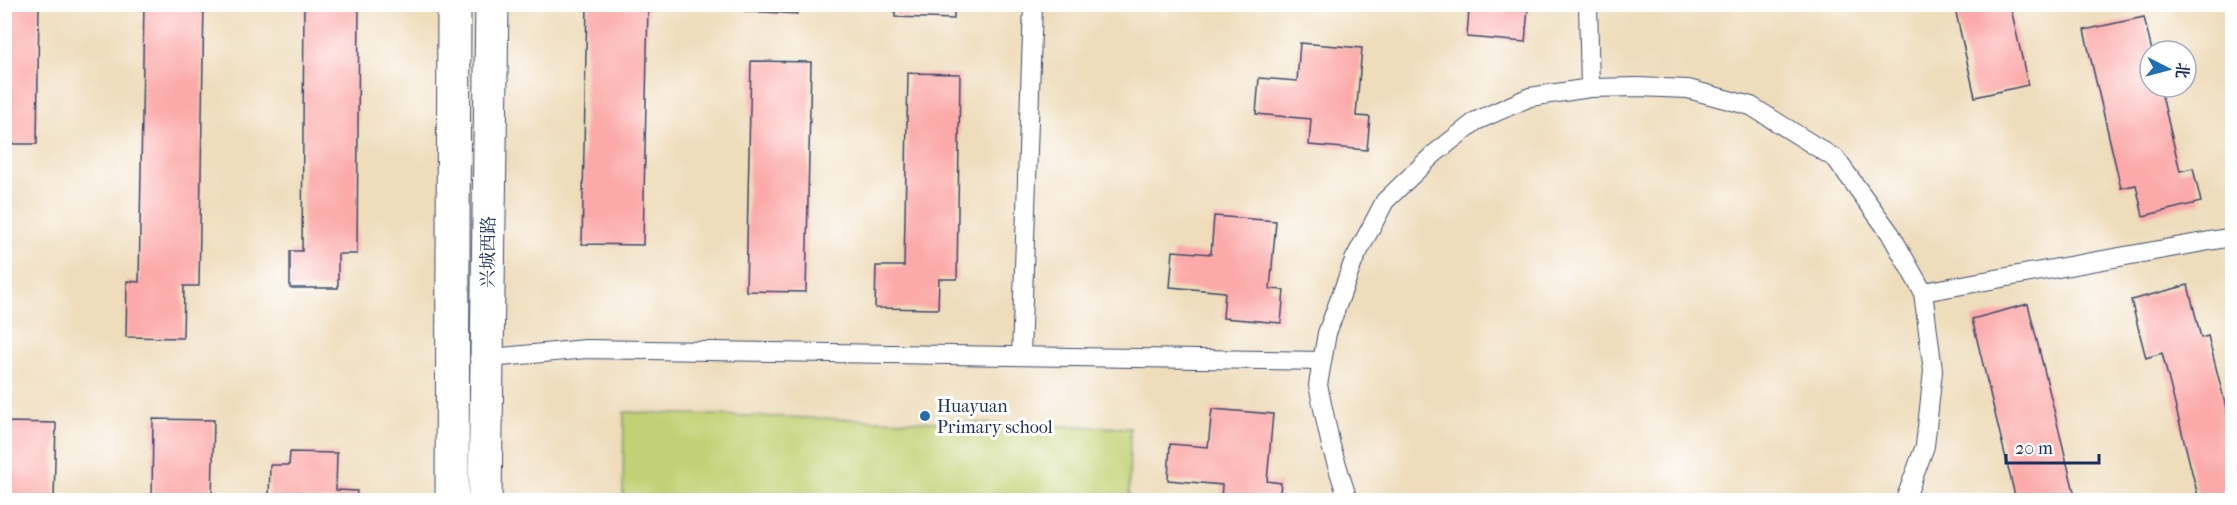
<svg xmlns="http://www.w3.org/2000/svg" width="2237" height="505" font-family="'IM FELL French Canon','Noto Serif SC',serif">
  <style>
    .green { fill: #c2d174; stroke: #6e8069; stroke-width: 1.5 }
    .building { fill: #fbaaa9 }
    .lines { fill: none; stroke-linecap: round; stroke-linejoin: round }
    .service-casing { stroke: #3b496c; stroke-width: 20 }
    .tertiary-casing { stroke: #3b496c; stroke-width: 35 }
    .service { stroke: #fff; stroke-width: 18 }
    .tertiary { stroke: #fff; stroke-width: 33 }
    .poi-dot { fill: #1f6fb2; stroke: #fff; stroke-width: 2 }
    .labels { text-anchor: middle; stroke-width: 6; stroke-linejoin: round; paint-order: stroke }
    .street-label { font-size: 18px; fill: #1b2f5e; stroke: #fff }
    .poi-label { font-size: 18px; fill: #1b2f5e; stroke: #fff; text-anchor: start }
  </style>
  <rect width="100%" height="100%" fill="#fff"/>
  <filter id="ink" filterUnits="userSpaceOnUse"><feTurbulence type="fractalNoise" baseFrequency=".0167" numOctaves="2"/><feDisplacementMap in="SourceGraphic" scale="12" xChannelSelector="R" yChannelSelector="G"/><feConvolveMatrix kernelMatrix="1 2 1 2 8 2 1 2 1" color-interpolation-filters="sRGB"/></filter>
  <filter id="wash" filterUnits="userSpaceOnUse"><feTurbulence type="fractalNoise" baseFrequency=".008" numOctaves="4" result="noise"/><feDisplacementMap in="SourceGraphic" scale="24" xChannelSelector="R" yChannelSelector="G"/><feGaussianBlur stdDeviation="1.35" result="paint"/><feColorMatrix in="noise" values="0 0 0 0 0 0 0 0 0 0 0 0 0 0 0 0 0 1.4 0 .05"/><feComposite in="paint" operator="in"/></filter>
  <g filter="url(#wash)">
    <rect width="100%" height="100%" fill="#eedcba"/>
    <path class="green" d="M 624,412 L 1130,428 L 1129,500 L 623,500 Z"/>
    <g id="blocks">
      <g class="building">
        <path d="M 4,4 L 39,4 L 37,144 L 4,144 Z"/>
        <path d="M 144,4 L 204,4 L 199,286 L 184,286 L 183,338 L 126,337 L 127,281 L 139,282 Z"/>
        <path d="M 304,4 L 359,4 L 357,254 L 338,254 L 338,288 L 290,288 L 290,251 L 302,251 Z"/>
        <path d="M 587,4 L 648,4 L 643,245 L 582,244 Z"/>
        <path d="M 745,4 L 797,4 L 797,14 L 745,11 Z"/>
        <path d="M 895,4 L 954,4 L 954,19 L 895,17 Z"/>
        <path d="M 1421,4 L 1514,4 L 1514,7 L 1528,8 L 1525,42 L 1467,37 L 1469,10 Z"/>
        <path d="M 1954,4 L 2010,4 L 2028,85 L 1975,97 Z"/>
        <path d="M 2144,17 L 2152,51 L 2150,87 L 2160,87 L 2180,171 L 2193,168 L 2201,202 L 2143,216 L 2136,185 L 2121,188 L 2084,30 Z"/>
        <path d="M 1300,43 L 1362,48 L 1356,116 L 1370,117 L 1367,150 L 1309,145 L 1311,119 L 1256,114 L 1259,78 L 1297,81 Z"/>
        <path d="M 751,61 L 811,62 L 806,292 L 746,291 Z"/>
        <path d="M 908,73 L 960,74 L 957,279 L 939,279 L 938,309 L 875,308 L 876,266 L 904,266 Z"/>
        <path d="M 1214,216 L 1276,221 L 1270,289 L 1284,290 L 1281,323 L 1223,318 L 1225,292 L 1170,287 L 1173,251 L 1211,254 Z"/>
        <path d="M 2188,285 L 2201,338 L 2208,336 L 2232,431 L 2232,500 L 2199,500 L 2162,353 L 2146,358 L 2131,300 Z"/>
        <path d="M 2028,304 L 2076,500 L 2016,500 L 1972,319 Z"/>
        <path d="M 1212,409 L 1273,414 L 1267,481 L 1281,483 L 1279,500 L 1221,500 L 1222,485 L 1168,480 L 1170,444 L 1208,447 Z"/>
        <path d="M 153,419 L 214,420 L 212,500 L 152,500 Z"/>
        <path d="M 5,422 L 56,423 L 54,500 L 5,500 Z"/>
        <path d="M 290,452 L 337,453 L 336,490 L 357,491 L 356,500 L 269,500 L 270,465 L 289,465 Z"/>
      </g>
    </g>
  </g>
  <g filter="url(#ink)">
    <use href="#blocks" fill-opacity="0" stroke="#3b496c" stroke-width="1.5"/>
    <g class="lines">
      <defs>
        <g id="service">
          <path d="M 1588,4 L 1590,88"/>
          <path d="M 1923,292 L 2232,237"/>
          <path d="M 1021,356 L 1033,4"/>
          <path d="M 479,359 L 586,349 L 1322,361"/>
          <path d="M 1348,500 L 1331,446 L 1318,385 L 1327,333 L 1354,260 L 1385,201 L 1434,154 L 1476,121 L 1530,97 L 1590,88 L 1637,87 L 1688,89 L 1751,106 L 1836,159 L 1890,233 L 1923,292 L 1933,371 L 1925,446 L 1905,500"/>
        </g>
        <g id="tertiary">
          <path d="M 452,500 L 454,4"/>
          <path d="M 485,500 L 492,4"/>
        </g>
      </defs>
      <use href="#service" class="service-casing"/>
      <use href="#tertiary" class="tertiary-casing"/>
      <use href="#service" class="service"/>
      <use href="#tertiary" class="tertiary"/>
    </g>
  </g>
  <circle class="poi-dot" cx="925" cy="416" r="6"/>
  <g class="labels">
    <g class="street-label">
      <text transform="translate(488 252) rotate(-89)" y="6">兴城西路</text>
    </g>
    <g class="poi-label">
      <text x="937" y="412">Huayuan<tspan x="937" dy="21">Primary school</tspan></text>
    </g>
  </g>
  <rect width="2237" height="505" fill="none" stroke="#fff" stroke-width="24"/>
  <g transform="translate(2168 69) rotate(96)"><circle r="28" fill="#ffffff" stroke="#a4acbf" stroke-width="1.5"/>
  <path d="M0-4.5L10 22L0 15L-10 22Z" fill="#1f6fb2"/>
  <text y="-9" font-size="16" font-weight="bold" text-anchor="middle" fill="#1b2f5e">北</text>
  </g>
  <path d="M2006 454v9h93v-9" fill="none" stroke="#1b2f5e" stroke-width="3"/>
  <text x="2015" y="454" font-size="18" fill="#1b2f5e" stroke="#ffffff" stroke-width="4.5" paint-order="stroke">20 m</text>
</svg>
